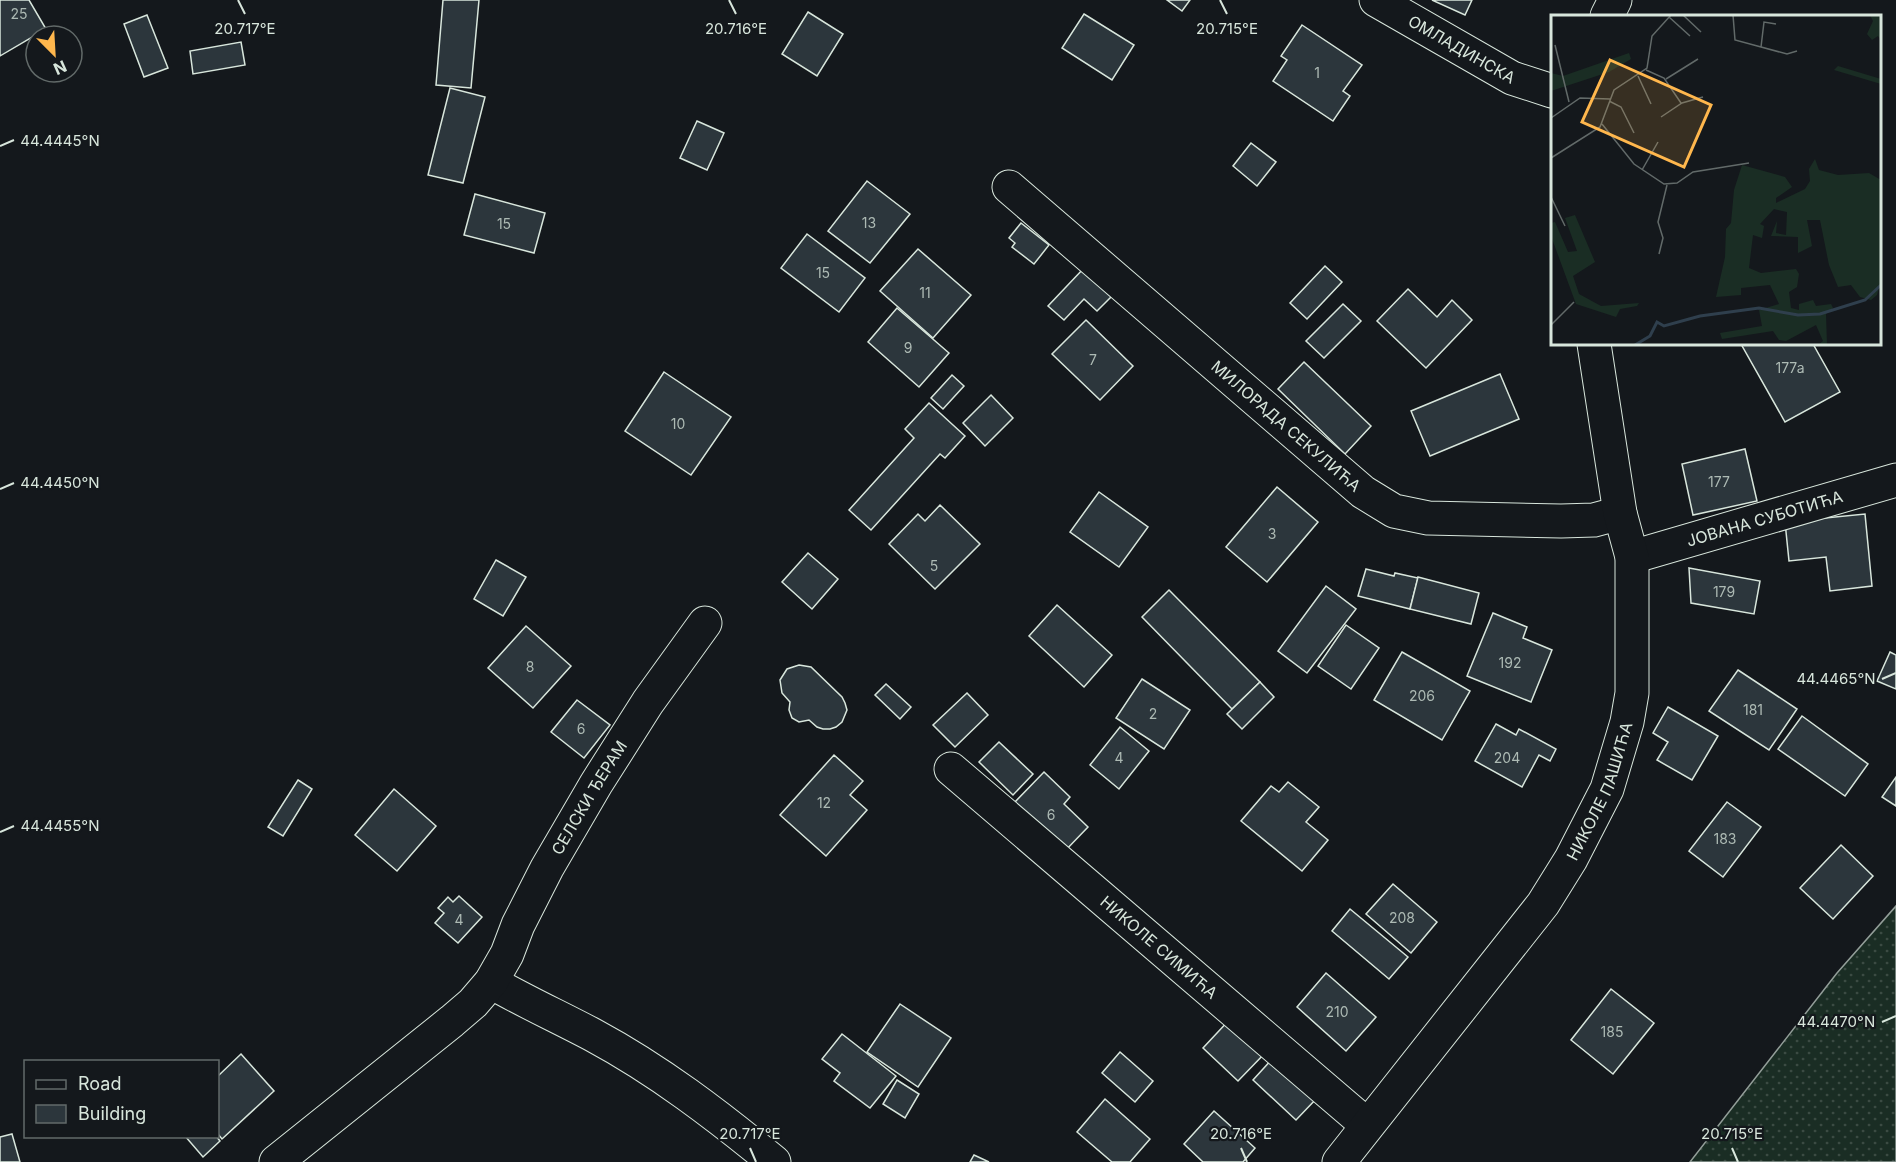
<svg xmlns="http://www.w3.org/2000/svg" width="1896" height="1162" font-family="Inter,sans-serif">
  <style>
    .grass { fill: url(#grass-dots); stroke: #939e99; stroke-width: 1.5 }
    .building { fill: #2c363c; stroke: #d8e6dc; stroke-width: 1.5 }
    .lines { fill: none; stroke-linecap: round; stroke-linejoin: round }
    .street-casing { stroke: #d8e6dc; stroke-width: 35 }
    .secondary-casing { stroke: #d8e6dc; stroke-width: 35 }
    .street { stroke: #14181c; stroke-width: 33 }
    .secondary { stroke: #14181c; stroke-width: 33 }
    .ticks { fill: none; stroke: #d8e6dc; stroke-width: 2 }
    .labels { text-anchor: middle; stroke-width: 4.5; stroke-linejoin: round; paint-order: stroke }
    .number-label { font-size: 14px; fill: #adbab4 }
    .street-label { font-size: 16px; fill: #d8e6dc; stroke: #14181c }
    .inset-river { fill: none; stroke: #2f3f4d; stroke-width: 3 }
    .inset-road { fill: none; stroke: #626a69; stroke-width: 1.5 }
    .view { fill: #ffb74d; fill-opacity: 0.15; stroke: #ffb74d; stroke-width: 3 }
    .inset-edge { fill: none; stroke: #d8e6dc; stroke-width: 3 }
    .ticks-label { font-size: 15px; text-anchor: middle; fill: #d8e6dc; stroke: #14181c; stroke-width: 4.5; stroke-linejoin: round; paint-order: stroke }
  </style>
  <defs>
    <pattern id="grass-dots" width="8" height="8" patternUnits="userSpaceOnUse" patternTransform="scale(1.5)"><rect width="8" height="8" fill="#1a2d24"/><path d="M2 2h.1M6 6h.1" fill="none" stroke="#3b4b43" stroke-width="1.8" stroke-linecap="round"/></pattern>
  </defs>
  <rect width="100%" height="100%" fill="#14181c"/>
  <path class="grass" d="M 1896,906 L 1896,1162 L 1690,1162 L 1837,973 Z"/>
  <g class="building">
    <path d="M 0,0 L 29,0 L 46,29 L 0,56 Z"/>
    <path d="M 443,0 L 479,0 L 471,88 L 436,85 Z"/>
    <path d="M 1167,0 L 1190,0 L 1182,11 Z"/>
    <path d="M 1432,0 L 1472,0 L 1465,15 Z"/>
    <path d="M 808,12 L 843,34 L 817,76 L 782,54 Z"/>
    <path d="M 1084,14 L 1134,45 L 1112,80 L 1062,48 Z"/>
    <path d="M 147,15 L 168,68 L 144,77 L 124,24 Z"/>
    <path d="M 1302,25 L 1362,65 L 1343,91 L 1350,96 L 1333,121 L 1273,81 L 1287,60 L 1281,56 Z"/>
    <path d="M 241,42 L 245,65 L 193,74 L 190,51 Z"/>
    <path d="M 450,88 L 485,97 L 463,183 L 428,175 Z"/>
    <path d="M 697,121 L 724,133 L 707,170 L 680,158 Z"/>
    <path d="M 1251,143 L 1276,162 L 1257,186 L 1233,166 Z"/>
    <path d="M 867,181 L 910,214 L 870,263 L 828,231 Z"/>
    <path d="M 475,194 L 545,213 L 534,253 L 464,235 Z"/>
    <path d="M 1021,223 L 1049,245 L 1034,264 L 1012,247 L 1015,243 L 1009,238 Z"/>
    <path d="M 807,234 L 865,278 L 839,312 L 781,268 Z"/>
    <path d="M 918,249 L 971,295 L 933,338 L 880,291 Z"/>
    <path d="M 1325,266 L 1342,282 L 1307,319 L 1290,303 Z"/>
    <path d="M 1084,268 L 1113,295 L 1097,311 L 1084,299 L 1064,320 L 1048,306 Z"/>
    <path d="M 1408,289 L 1437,317 L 1452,300 L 1472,320 L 1426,368 L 1377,321 Z"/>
    <path d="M 1343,304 L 1361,321 L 1324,358 L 1306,341 Z"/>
    <path d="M 897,308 L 949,353 L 919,387 L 868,342 Z"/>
    <path d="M 1086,320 L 1133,366 L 1100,400 L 1052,354 Z"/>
    <path d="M 1741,344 L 1813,344 L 1840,392 L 1785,422 Z"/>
    <path d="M 1304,362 L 1371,426 L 1345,454 L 1278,389 Z"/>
    <path d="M 664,372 L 731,417 L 691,475 L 625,431 Z"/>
    <path d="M 1500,374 L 1519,419 L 1430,456 L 1411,411 Z"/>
    <path d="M 952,375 L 964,386 L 943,409 L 931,398 Z"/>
    <path d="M 991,395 L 1013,418 L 985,446 L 963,423 Z"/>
    <path d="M 929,403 L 965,436 L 945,458 L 940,454 L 871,530 L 849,510 L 914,438 L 905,429 Z"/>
    <path d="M 1745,449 L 1757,501 L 1693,515 L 1682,464 Z"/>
    <path d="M 1277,487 L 1318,522 L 1267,582 L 1226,547 Z"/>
    <path d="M 1099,492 L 1148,527 L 1119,567 L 1070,532 Z"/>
    <path d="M 940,505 L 980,544 L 935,589 L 889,544 L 918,514 L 925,521 Z"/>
    <path d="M 1865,514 L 1872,586 L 1830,591 L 1826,557 L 1789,561 L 1785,522 Z"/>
    <path d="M 808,553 L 838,579 L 812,609 L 782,582 Z"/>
    <path d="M 496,560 L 526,577 L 503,616 L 474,599 Z"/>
    <path d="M 1689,568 L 1760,581 L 1754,614 L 1691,603 Z"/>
    <path d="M 1366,569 L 1394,576 L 1395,573 L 1418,578 L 1410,609 L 1358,596 Z"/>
    <path d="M 1418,577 L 1479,593 L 1471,624 L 1410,609 Z"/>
    <path d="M 1326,586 L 1356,609 L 1307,673 L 1278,651 Z"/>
    <path d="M 1169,590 L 1260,682 L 1232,709 L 1142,617 Z"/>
    <path d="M 1057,605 L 1112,655 L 1084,687 L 1029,636 Z"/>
    <path d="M 1493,613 L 1527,627 L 1523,638 L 1552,650 L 1531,702 L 1467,676 Z"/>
    <path d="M 1346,625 L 1379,648 L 1351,689 L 1318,666 Z"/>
    <path d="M 526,626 L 571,666 L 533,708 L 488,668 Z"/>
    <path d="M 1402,652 L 1470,691 L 1442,740 L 1374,700 Z"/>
    <path d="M 1890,652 L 1896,655 L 1896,689 L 1877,681 Z"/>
    <path d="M 799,665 L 811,667 L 842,697 L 845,703 L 847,710 L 842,722 L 836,727 L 830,729 L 823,729 L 817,727 L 809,720 L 799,722 L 792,718 L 789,710 L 790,702 L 782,693 L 780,680 L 787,669 Z"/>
    <path d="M 1738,670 L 1797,709 L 1769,750 L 1709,711 Z"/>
    <path d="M 1142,679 L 1190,710 L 1164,749 L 1116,718 Z"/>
    <path d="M 1260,682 L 1274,697 L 1242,729 L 1227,714 Z"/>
    <path d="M 886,684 L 911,707 L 900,719 L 875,695 Z"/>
    <path d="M 967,693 L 988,715 L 955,747 L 933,725 Z"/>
    <path d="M 577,700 L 610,725 L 584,758 L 551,732 Z"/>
    <path d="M 1668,707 L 1718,736 L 1692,780 L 1657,760 L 1668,742 L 1653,733 Z"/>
    <path d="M 1802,716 L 1868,764 L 1845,796 L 1778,749 Z"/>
    <path d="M 1496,724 L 1516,735 L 1519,729 L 1556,749 L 1550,761 L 1539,755 L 1522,787 L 1475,761 Z"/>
    <path d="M 1120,727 L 1149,751 L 1119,789 L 1090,765 Z"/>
    <path d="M 999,742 L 1033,774 L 1013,795 L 979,762 Z"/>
    <path d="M 834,755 L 863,781 L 850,795 L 867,810 L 826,856 L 780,815 Z"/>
    <path d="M 1044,772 L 1070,797 L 1064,804 L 1088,827 L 1063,853 L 1013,804 Z"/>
    <path d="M 1896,777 L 1896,806 L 1882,797 Z"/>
    <path d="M 298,780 L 312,789 L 283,836 L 268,827 Z"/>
    <path d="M 1288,782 L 1319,807 L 1306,822 L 1328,840 L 1302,871 L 1241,821 L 1271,786 L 1279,792 Z"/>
    <path d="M 394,789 L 436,826 L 397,871 L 355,835 Z"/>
    <path d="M 1727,802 L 1761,827 L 1723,877 L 1689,851 Z"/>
    <path d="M 1841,845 L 1873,876 L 1833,919 L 1800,888 Z"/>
    <path d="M 1393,884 L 1437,922 L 1411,953 L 1366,914 Z"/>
    <path d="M 459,896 L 482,917 L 458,943 L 435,923 L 444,913 L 438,908 L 448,897 L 453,902 Z"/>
    <path d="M 1350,909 L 1408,957 L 1389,979 L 1332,931 Z"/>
    <path d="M 1326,973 L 1376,1017 L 1346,1051 L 1297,1007 Z"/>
    <path d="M 1611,989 L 1654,1023 L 1613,1074 L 1571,1040 Z"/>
    <path d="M 900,1004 L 951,1038 L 918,1087 L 867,1052 Z"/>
    <path d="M 1231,1018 L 1267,1051 L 1238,1081 L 1203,1048 Z"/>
    <path d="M 842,1034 L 896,1076 L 870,1108 L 834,1081 L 840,1073 L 822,1059 Z"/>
    <path d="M 1120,1052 L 1153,1081 L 1135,1102 L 1102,1073 Z"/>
    <path d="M 241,1054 L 274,1091 L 222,1139 L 218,1134 L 218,1076 Z"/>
    <path d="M 1274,1057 L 1317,1098 L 1296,1120 L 1253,1080 Z"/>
    <path d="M 897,1080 L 919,1094 L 905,1118 L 883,1104 Z"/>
    <path d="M 1105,1099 L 1150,1139 L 1130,1162 L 1112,1162 L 1077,1132 Z"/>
    <path d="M 1214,1111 L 1255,1148 L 1243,1162 L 1203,1162 L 1184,1144 Z"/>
    <path d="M 12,1134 L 20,1162 L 0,1162 L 0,1137 Z"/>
    <path d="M 185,1136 L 216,1136 L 220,1141 L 203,1157 Z"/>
    <path d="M 974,1155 L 989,1162 L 970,1162 Z"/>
  </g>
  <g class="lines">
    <defs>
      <g id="street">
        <path id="s1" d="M 1376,0 L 1512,78 L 1552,91"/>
        <path id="s2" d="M 1009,187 L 1363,492 L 1394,511 L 1428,518 L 1561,521 L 1594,520 L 1620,513"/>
        <path id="s3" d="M 1632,557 L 1896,480"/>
        <path id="s4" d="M 951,769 L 1367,1125"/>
        <path d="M 491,982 C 524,1001 559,1017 593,1035 C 658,1070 717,1115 774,1162"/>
        <path id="s5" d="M 276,1162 L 452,1021 L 473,1003 L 491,982 L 507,954 L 518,925 L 547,868 L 596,784 L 648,702 L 705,623"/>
      </g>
      <g id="secondary">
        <path d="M 1607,16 L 1615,0"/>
        <path id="s6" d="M 1339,1162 L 1543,904 L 1571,859 L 1607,789 L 1627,722 L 1632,693 L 1632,557 L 1620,513 L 1594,344"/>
      </g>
    </defs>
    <use href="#street" class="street-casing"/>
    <use href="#secondary" class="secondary-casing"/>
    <use href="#street" class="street"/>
    <use href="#secondary" class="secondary"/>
  </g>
  <path class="ticks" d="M 238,0 L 245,14M 729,0 L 736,14M 1220,0 L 1227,14M 0,146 L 14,140M 0,489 L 14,483M 1882,679 L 1896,673M 0,832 L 14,826M 1882,1022 L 1896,1016M 750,1148 L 756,1162M 1241,1148 L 1247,1162M 1732,1148 L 1738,1162"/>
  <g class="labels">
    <g class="number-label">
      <text x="19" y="19">25</text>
      <text x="1317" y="78">1</text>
      <text x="869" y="228">13</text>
      <text x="504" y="229">15</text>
      <text x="823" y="278">15</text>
      <text x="925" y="298">11</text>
      <text x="908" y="353">9</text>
      <text x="1093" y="365">7</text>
      <text x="1790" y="373">177a</text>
      <text x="678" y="429">10</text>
      <text x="1719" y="487">177</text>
      <text x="1272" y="539">3</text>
      <text x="934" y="571">5</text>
      <text x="1724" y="597">179</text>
      <text x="1510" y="668">192</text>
      <text x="530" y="672">8</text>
      <text x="1422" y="701">206</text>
      <text x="1753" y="715">181</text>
      <text x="1153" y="719">2</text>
      <text x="581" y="734">6</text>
      <text x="1119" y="763">4</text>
      <text x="1507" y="763">204</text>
      <text x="824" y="808">12</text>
      <text x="1051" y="820">6</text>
      <text x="1725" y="844">183</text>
      <text x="1402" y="923">208</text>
      <text x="459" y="925">4</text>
      <text x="1337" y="1017">210</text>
      <text x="1612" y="1037">185</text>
    </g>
    <g class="street-label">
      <text dy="6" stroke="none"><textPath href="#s1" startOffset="99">ОМЛАДИНСКА</textPath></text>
      <text dy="6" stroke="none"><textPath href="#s2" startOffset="366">МИЛОРАДА СЕКУЛИЋА</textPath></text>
      <text dy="6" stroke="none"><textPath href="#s3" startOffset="138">ЈОВАНА СУБОТИЋА</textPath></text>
      <text dy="6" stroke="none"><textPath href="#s6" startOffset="456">НИКОЛЕ ПАШИЋА</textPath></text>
      <text dy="6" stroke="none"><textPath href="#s5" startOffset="490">СЕЛСКИ ЂЕРАМ</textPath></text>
      <text dy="6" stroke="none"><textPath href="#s4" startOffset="274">НИКОЛЕ СИМИЋА</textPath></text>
    </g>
  </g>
  <g transform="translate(1551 15)">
    <rect width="330" height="330" fill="#14181c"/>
    <path d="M 78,38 L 80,44 L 58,57 L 0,76 L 0,58 L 12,61 Z" fill="#1a2d24"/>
    <path d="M 319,0 L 330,0 L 330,25 L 327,21 L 321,25 L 316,19 L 322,6 ZM 287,51 L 330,64 L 330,69 L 283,55 ZM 264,144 L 268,155 L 287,160 L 318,158 L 330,165 L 330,266 L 326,280 L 320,285 L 309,282 L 300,270 L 287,272 L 278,250 L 269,205 L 256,205 L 261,231 L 247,238 L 247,222 L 220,221 L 226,206 L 225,218 L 235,220 L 236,197 L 223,194 L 209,209 L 213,211 L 211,223 L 202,220 L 198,253 L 210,258 L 245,254 L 248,259 L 246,272 L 238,277 L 240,293 L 248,295 L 248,289 L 262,285 L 265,291 L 280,289 L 282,293 L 275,299 L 276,330 L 267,330 L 272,326 L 265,310 L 235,326 L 228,325 L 222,316 L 171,324 L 169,318 L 211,311 L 208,295 L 228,289 L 219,270 L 190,273 L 190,280 L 165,282 L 174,242 L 175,214 L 180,208 L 183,175 L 191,150 L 234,162 L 241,172 L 225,183 L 225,188 L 254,174 L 259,166 L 258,154 ZM 24,200 L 44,247 L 22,261 L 28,279 L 50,291 L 88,288 L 86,291 L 69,294 L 65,302 L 25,289 L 0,221 L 0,208 L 4,207 L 17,237 L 26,236 L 14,203 Z" fill="#1a2d24"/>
    <path class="inset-river" d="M 84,330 L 99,321 L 106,307 L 113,311 L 149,301 L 208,293 L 247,300 L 269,299 L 314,285 L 330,270"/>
    <path class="inset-road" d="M 132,0 L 150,17M 182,0 L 184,25 L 236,39 L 246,36M 118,2 L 139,21M 4,30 L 18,87M 210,32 L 213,7 L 225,9M 95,55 L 113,63 L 130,88M 87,61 L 100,89M 115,64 L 147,44M 58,86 L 70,92 L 83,118M 110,102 L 131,88 L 152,82M 0,103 L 29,83 L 59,84M 51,109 L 83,149 L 113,169 L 126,168 L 142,157 L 198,148M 0,143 L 49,112 L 63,75 L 96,53 L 101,21 L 120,0M 91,155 L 107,127M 0,182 L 14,211M 108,239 L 112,223 L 107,207 L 116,170M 0,310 L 23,287"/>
    <path class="view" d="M 59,45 L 160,90 L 133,152 L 31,107 Z"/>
    <rect width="330" height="330" class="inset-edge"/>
  </g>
  <g class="ticks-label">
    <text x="245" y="34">20.717°E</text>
    <text x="736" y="34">20.716°E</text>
    <text x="1227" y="34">20.715°E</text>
    <text x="60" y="146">44.4445°N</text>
    <text x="60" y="488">44.4450°N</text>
    <text x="1836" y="684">44.4465°N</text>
    <text x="60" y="831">44.4455°N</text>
    <text x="1836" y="1027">44.4470°N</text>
    <text x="750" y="1139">20.717°E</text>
    <text x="1241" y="1139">20.716°E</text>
    <text x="1732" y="1139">20.715°E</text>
  </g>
  <rect x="24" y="1060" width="195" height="78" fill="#14181c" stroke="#626a69" stroke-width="1.5"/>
  <rect x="36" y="1080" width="30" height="9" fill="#14181c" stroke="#626a69" stroke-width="1.5"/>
  <text x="78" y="1090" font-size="18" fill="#d8e6dc">Road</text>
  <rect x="36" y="1105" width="30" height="18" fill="#2c363c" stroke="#626a69" stroke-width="1.5"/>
  <text x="78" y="1120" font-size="18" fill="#d8e6dc">Building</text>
  <g transform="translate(54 54) rotate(156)"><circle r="28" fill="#14181c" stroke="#626a69" stroke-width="1.5"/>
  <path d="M0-4.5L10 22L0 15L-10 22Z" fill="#ffb74d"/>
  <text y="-9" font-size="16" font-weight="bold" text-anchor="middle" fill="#d8e6dc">N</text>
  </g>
</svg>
